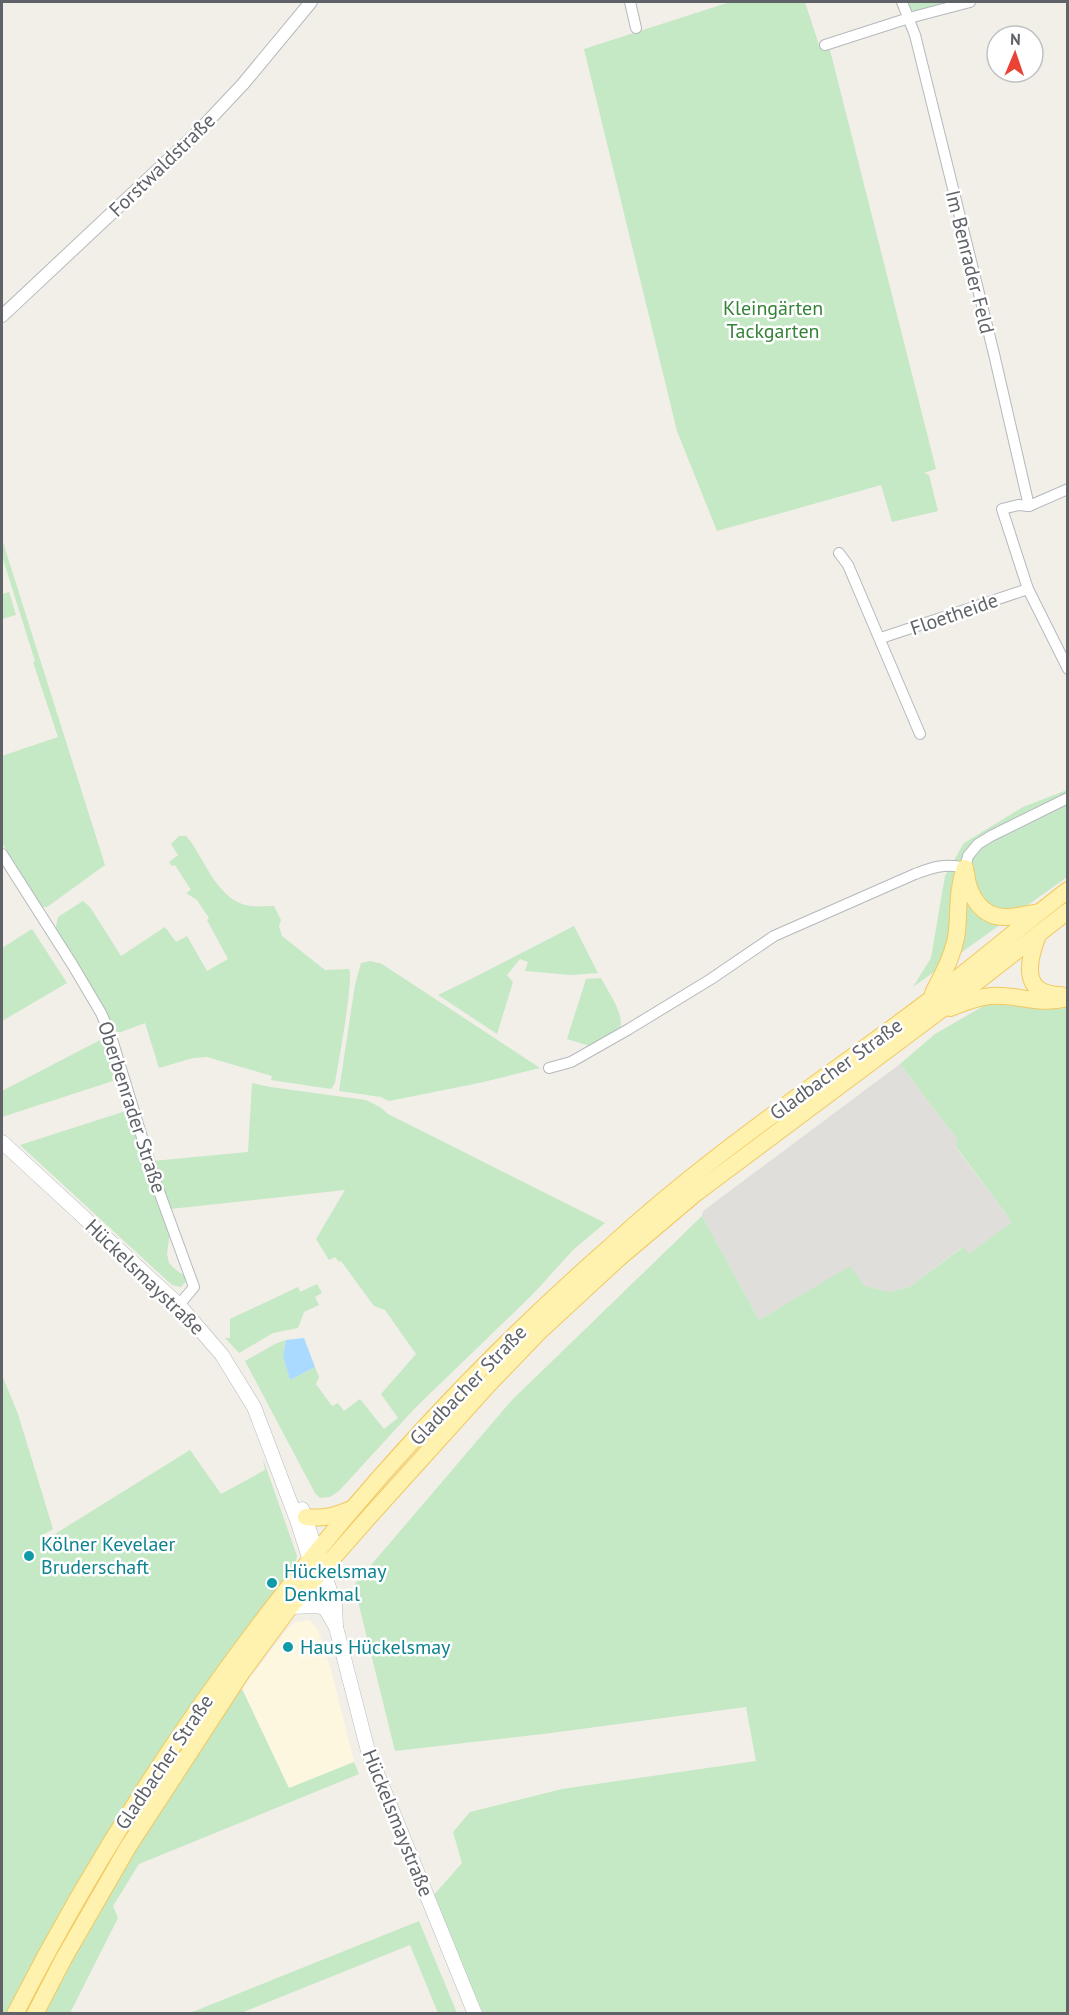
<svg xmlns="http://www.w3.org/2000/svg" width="1069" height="2015" font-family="'PT Sans',sans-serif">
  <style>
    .commercial { fill: #fef7e0 }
    .industrial { fill: #e0deda }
    .green { fill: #c5e8c5 }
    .water { fill: #aadaff }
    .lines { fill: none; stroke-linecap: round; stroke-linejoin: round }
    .minor-casing { stroke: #b5b8bc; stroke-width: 12 }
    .tertiary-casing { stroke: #b5b8bc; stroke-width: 14 }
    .secondary-casing { stroke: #b6babf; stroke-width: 15 }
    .primary-casing { stroke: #f2c960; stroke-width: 18 }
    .minor { stroke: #fff; stroke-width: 10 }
    .tertiary { stroke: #fff; stroke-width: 12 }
    .secondary { stroke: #fff; stroke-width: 14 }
    .primary { stroke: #fff2af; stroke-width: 16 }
    .culture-dot { fill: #0f9aa8; stroke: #fff; stroke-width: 2 }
    .labels { text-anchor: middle; stroke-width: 5; stroke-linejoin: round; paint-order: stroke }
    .street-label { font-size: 20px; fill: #5f6368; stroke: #fff }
    .park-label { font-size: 20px; fill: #348238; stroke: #fff }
    .culture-label { font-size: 20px; fill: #0d838f; stroke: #fff; text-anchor: start }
  </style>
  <rect width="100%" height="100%" fill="#f1efe8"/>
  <path class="commercial" d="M 309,1620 L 318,1630 L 331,1670 L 354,1762 L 289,1789 L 242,1689 L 289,1627 L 296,1622 Z"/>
  <path class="industrial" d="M 900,1064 L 957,1139 L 957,1149 L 1012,1222 L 969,1255 L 962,1247 L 911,1286 L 890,1292 L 865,1286 L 850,1267 L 759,1320 L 702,1216 L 703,1211 Z"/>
  <g class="green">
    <path d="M 730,2 L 805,2 L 820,48 L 829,46 L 936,469 L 924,473 L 929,475 L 938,511 L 892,522 L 881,485 L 717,531 L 677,431 L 584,49 Z"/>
    <path d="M 908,2 L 961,2 L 918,13 L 910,9 Z"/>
    <path d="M 2,539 L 105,865 L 47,907 L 41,907 L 2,843 L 2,756 L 58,737 L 33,662 L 35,661 L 2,556 Z"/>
    <path d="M 9,592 L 16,615 L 2,619 L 2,594 Z"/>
    <path d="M 1067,790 L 1067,877 L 913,987 L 931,958 L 945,876 L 964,843 L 1023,807 Z"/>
    <path d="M 179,836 L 186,836 L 191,842 C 206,864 220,902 250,906 C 258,907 267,906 274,906 L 281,920 L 279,926 L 282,936 L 325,970 L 349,969 C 354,980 338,1065 335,1083 L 331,1089 L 271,1080 L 272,1076 L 207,1057 L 193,1058 L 159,1068 L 145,1023 L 121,1032 L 113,1032 L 55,931 L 58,917 L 83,901 L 90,907 L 121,956 L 165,927 L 176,942 L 187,936 L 207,971 L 228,959 L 207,920 L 209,918 L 197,900 L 186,893 L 191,890 L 175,865 L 172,866 L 169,862 L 178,855 L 171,844 Z"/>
    <path d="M 574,926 L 598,973 L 571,975 L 525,971 L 528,962 L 520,959 L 507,975 L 513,982 L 497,1034 L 438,995 L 469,980 Z"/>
    <path d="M 32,929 L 67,983 L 2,1021 L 2,948 Z"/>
    <path d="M 370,961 L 382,964 L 540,1068 L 479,1083 L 389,1101 L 381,1097 L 339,1091 L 355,985 L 361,963 Z"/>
    <path d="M 601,978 C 608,992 625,1014 620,1030 L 590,1046 L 567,1039 L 586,979 Z"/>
    <path d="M 987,1004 L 1061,1009 L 1067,1006 L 1067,2013 L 483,2013 L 432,1897 L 462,1863 L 453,1832 L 470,1812 L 562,1789 L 756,1761 L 746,1707 L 551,1733 L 395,1751 L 354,1585 L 512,1400 L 702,1216 L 759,1320 L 850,1266 L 865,1286 L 890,1292 L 911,1286 L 963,1247 L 969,1254 L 1012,1222 L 957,1148 L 957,1139 L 900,1064 L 935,1034 Z"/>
    <path d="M 106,1037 L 119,1079 L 2,1117 L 2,1091 Z"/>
    <path d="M 252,1083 L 270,1087 L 366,1100 L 380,1107 L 388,1114 L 605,1223 L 573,1250 L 534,1293 L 415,1408 L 339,1491 L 330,1497 L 320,1498 L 315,1493 L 245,1361 L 275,1344 L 286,1340 L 283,1356 L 290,1380 L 315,1367 L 319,1377 L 316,1384 L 332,1406 L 338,1403 L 344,1411 L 360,1399 L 384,1429 L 398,1418 L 381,1394 L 416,1354 L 385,1310 L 374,1306 L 341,1261 L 339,1262 L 335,1257 L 329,1260 L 316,1239 L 345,1190 L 170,1209 L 153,1161 L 248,1152 Z"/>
    <path d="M 129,1110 L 170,1232 L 167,1254 L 169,1263 L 176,1270 L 185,1276 L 186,1281 L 181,1287 L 172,1285 L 20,1145 Z"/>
    <path d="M 317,1284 L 322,1293 L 315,1297 L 319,1305 L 304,1312 L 298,1328 L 273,1333 L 239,1353 L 225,1338 L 230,1338 L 230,1319 L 298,1287 L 300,1292 Z"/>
    <path d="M 2,1375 L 18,1414 L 53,1529 L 41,1536 L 42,1542 L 190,1450 L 221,1494 L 265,1470 L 263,1459 L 297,1556 L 295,1567 L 9,2014 L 2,2013 Z"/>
    <path d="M 242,1689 L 289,1788 L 354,1762 L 359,1774 L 139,1864 L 113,1906 L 118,1918 L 70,2013 L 42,2014 L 122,1870 L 240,1690 L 241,1691 Z"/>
    <path d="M 419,1921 L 457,2013 L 438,2013 L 410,1945 L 241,2013 L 190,2013 Z"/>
  </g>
  <path class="water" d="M 304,1338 L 315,1367 L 290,1380 L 283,1356 L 286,1340 Z"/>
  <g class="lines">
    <defs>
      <g id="minor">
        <path d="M 630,2 L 636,28"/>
        <path d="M 902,2 L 915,35 L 994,354 L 1029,506"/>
        <path d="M 825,45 L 909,18 L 970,2"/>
        <path d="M 1068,489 L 1029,506 L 1018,505 L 1002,509 L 1028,589 L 1068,669"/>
        <path d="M 839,553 L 848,565 L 920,734"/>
        <path d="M 881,638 L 1028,589"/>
        <path d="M 2,854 L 72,964 L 101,1013 L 111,1036 L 156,1183 L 194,1287 L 179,1305"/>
        <path d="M 549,1068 L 571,1062 L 629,1029 L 711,979 L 774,936 L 915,874 C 933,867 946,863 965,868 L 968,856 L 978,844 L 991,836 L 1068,798"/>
      </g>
      <path id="tertiary" d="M 2,316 L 195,135 L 243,84 L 311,2"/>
      <g id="secondary">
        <path d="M 2,1142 L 179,1305 L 222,1355 L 254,1407 L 297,1520 L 325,1608 L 336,1627"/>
        <path d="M 302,1509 L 335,1605 L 336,1627 L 368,1751 L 475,2014"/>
        <path d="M 290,1607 L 316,1606 L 325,1608"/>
      </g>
      <g id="primary">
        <path d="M 966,873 C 968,894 981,918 1006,917 C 1017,917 1028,914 1039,912"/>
        <path d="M 1038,935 C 1028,961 1020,995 1061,995"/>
        <path d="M 933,993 C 943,974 954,954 957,932 C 959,910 957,890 965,868"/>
        <path d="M 950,1008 C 963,1003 977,997 991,996 C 1020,994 1037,1006 1068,998"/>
        <path d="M 306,1517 C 324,1519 335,1516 351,1509"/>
        <path d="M 15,2014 C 162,1726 368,1459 611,1246 C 636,1223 662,1201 688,1180 C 765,1117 848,1062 927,1002 C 974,966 1020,927 1068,890"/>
        <path d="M 35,2014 L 64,1958 L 128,1847 L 242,1672 L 290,1607 L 368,1518 L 489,1384 L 538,1333 L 619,1258 L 696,1193 L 938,1012 L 1068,911"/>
      </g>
    </defs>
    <use href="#minor" class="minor-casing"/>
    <use href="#tertiary" class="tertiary-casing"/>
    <use href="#secondary" class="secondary-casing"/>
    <use href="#primary" class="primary-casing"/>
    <use href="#minor" class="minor"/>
    <use href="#tertiary" class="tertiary"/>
    <use href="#secondary" class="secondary"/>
    <use href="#primary" class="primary"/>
  </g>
  <g class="culture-dot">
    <circle cx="29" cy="1556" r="6"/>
    <circle cx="272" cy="1583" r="6"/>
    <circle cx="288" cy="1647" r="6"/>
  </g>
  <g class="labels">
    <g class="street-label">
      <text transform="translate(162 165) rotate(-44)" y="7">Forstwaldstraße</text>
      <text transform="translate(970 262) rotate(76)" y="7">Im Benrader Feld</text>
      <text transform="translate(954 614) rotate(-19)" y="7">Floetheide</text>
      <text transform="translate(836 1069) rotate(-36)" y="7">Gladbacher Straße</text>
      <text transform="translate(132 1107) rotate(72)" y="7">Oberbenrader Straße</text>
      <text transform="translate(145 1277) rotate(44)" y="7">Hückelsmaystraße</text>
      <text transform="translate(468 1385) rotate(-46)" y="7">Gladbacher Straße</text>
      <text transform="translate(164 1762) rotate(-56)" y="7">Gladbacher Straße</text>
      <text transform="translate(398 1823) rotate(68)" y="7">Hückelsmaystraße</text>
    </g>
    <g class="park-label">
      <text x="773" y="315">Kleingärten<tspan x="773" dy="23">Tackgarten</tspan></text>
    </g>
    <g class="culture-label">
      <text x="41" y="1551">Kölner Kevelaer<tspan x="41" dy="23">Bruderschaft</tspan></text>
      <text x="284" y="1578">Hückelsmay<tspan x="284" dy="23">Denkmal</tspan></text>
      <text x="300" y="1654">Haus Hückelsmay</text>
    </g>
  </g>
  <rect width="1069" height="2015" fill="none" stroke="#5f6368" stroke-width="6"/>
  <g transform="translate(1015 54) rotate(2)"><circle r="28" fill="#ffffff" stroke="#bfc1c3" stroke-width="1.5"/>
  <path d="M0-4.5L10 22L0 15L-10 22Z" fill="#ea4335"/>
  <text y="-9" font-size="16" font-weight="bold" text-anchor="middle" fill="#5f6368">N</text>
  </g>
</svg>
